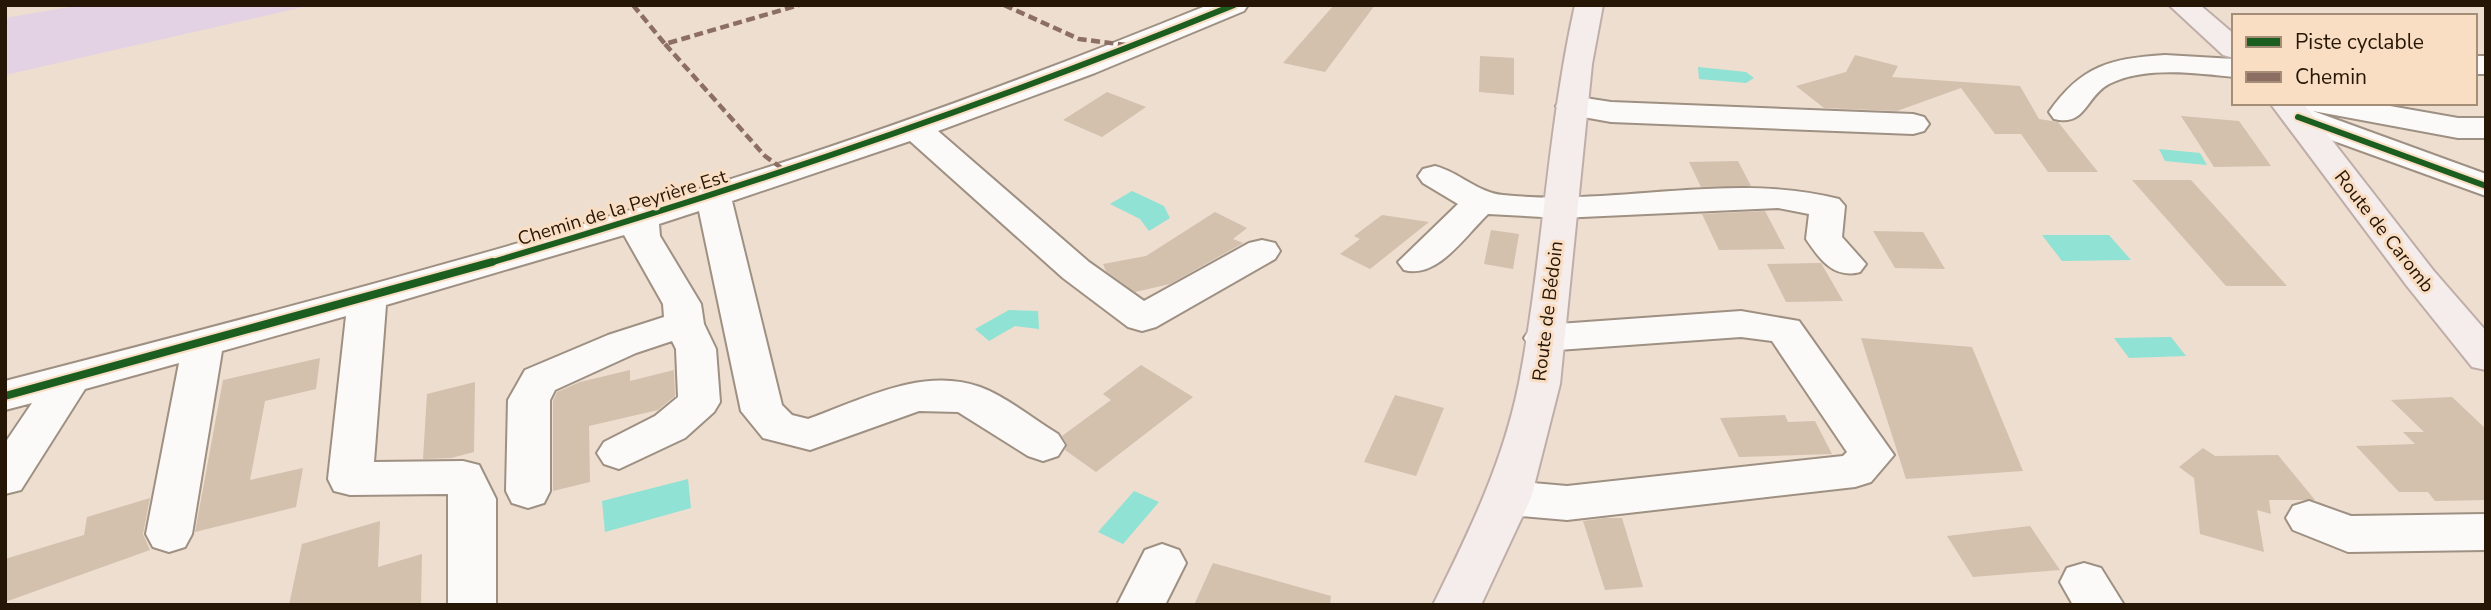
<svg xmlns="http://www.w3.org/2000/svg" width="2491" height="610" font-family="'Nunito Sans',sans-serif">
  <style>
    .green { fill: #e3d1e4 }
    .water { fill: #8fe2d4 }
    .building { fill: #d3c0ad }
    .lines { fill: none; stroke-linecap: round; stroke-linejoin: round }
    .minor-casing { stroke: #9e9082; stroke-width: 4 }
    .major-casing { stroke: #bfaea8; stroke-width: 4 }
    .minor { fill: #fcfaf8; fill-rule: evenodd }
    .major { fill: #f5edec; fill-rule: evenodd }
    .quiet { stroke: #8d6e63; stroke-width: 4.5; stroke-dasharray: 9 4.5; stroke-linecap: butt }
    .cycleway-far1-casing { stroke: #f9dec4; stroke-width: 10 }
    .cycleway-casing { stroke: #f9dec4; stroke-width: 12 }
    .cycleway-far1 { stroke: #1b5e20; stroke-width: 6 }
    .cycleway { stroke: #1b5e20; stroke-width: 8 }
    .labels { text-anchor: middle; stroke-width: 6; stroke-linejoin: round; paint-order: stroke }
    .street-label { font-size: 19px; fill: #261606; stroke: #f9dec4 }
  </style>
  <rect width="100%" height="100%" fill="#edded0"/>
  <path class="green" d="M 81,5 L 312,5 L 5,75 L 5,18 Z"/>
  <g class="water">
    <path d="M 1698,67 L 1746,72 L 1754,78 L 1746,83 L 1699,79 Z"/>
    <path d="M 2159,149 L 2200,153 L 2207,165 L 2165,161 Z"/>
    <path d="M 1132,191 L 1164,206 L 1170,218 L 1149,231 L 1140,219 L 1110,204 Z"/>
    <path d="M 2042,235 L 2109,235 L 2131,260 L 2062,261 Z"/>
    <path d="M 1009,310 L 1038,311 L 1039,329 L 1015,326 L 989,341 L 975,329 Z"/>
    <path d="M 2171,337 L 2186,356 L 2129,358 L 2114,338 Z"/>
    <path d="M 688,479 L 691,508 L 605,532 L 602,501 Z"/>
    <path d="M 1134,491 L 1159,502 L 1123,544 L 1098,532 Z"/>
  </g>
  <g class="building">
    <path d="M 1334,5 L 1375,5 L 1325,72 L 1283,63 Z"/>
    <path d="M 1855,55 L 1898,66 L 1892,77 L 2020,86 L 2039,119 L 2058,122 L 2098,172 L 2048,172 L 2021,134 L 1995,134 L 1961,88 L 1897,111 L 1824,108 L 1796,86 L 1846,72 Z"/>
    <path d="M 1480,56 L 1514,58 L 1514,95 L 1479,92 Z"/>
    <path d="M 1107,92 L 1146,107 L 1102,137 L 1063,120 Z"/>
    <path d="M 2181,116 L 2239,121 L 2271,166 L 2214,167 Z"/>
    <path d="M 1738,161 L 1751,186 L 1701,187 L 1689,162 Z"/>
    <path d="M 2132,180 L 2191,180 L 2287,286 L 2226,286 Z"/>
    <path d="M 1765,211 L 1785,249 L 1719,250 L 1702,214 Z"/>
    <path d="M 1215,212 L 1247,228 L 1233,239 L 1243,243 L 1170,284 L 1135,292 L 1106,271 L 1103,264 L 1146,256 Z"/>
    <path d="M 1382,215 L 1429,222 L 1370,269 L 1340,254 L 1360,239 L 1354,236 Z"/>
    <path d="M 1491,230 L 1519,234 L 1513,269 L 1484,264 Z"/>
    <path d="M 1873,231 L 1923,232 L 1945,269 L 1895,268 Z"/>
    <path d="M 1821,263 L 1843,301 L 1786,302 L 1767,264 Z"/>
    <path d="M 1861,338 L 1972,347 L 2023,471 L 1906,479 Z"/>
    <path d="M 320,358 L 316,389 L 265,401 L 250,480 L 303,468 L 296,507 L 195,532 L 223,380 Z"/>
    <path d="M 1141,365 L 1193,397 L 1096,472 L 1065,450 L 1067,444 L 1062,436 L 1111,400 L 1103,394 Z"/>
    <path d="M 630,370 L 630,381 L 674,370 L 675,396 L 658,410 L 589,426 L 590,482 L 553,491 L 553,401 L 557,392 L 580,382 Z"/>
    <path d="M 475,382 L 474,452 L 451,458 L 423,459 L 427,394 Z"/>
    <path d="M 1395,395 L 1444,408 L 1416,476 L 1364,462 Z"/>
    <path d="M 2452,397 L 2486,429 L 2486,500 L 2435,501 L 2428,492 L 2399,492 L 2356,446 L 2415,444 L 2403,432 L 2424,432 L 2391,400 Z"/>
    <path d="M 1785,415 L 1788,422 L 1815,421 L 1832,454 L 1739,457 L 1720,418 Z"/>
    <path d="M 2203,448 L 2215,456 L 2278,455 L 2315,500 L 2269,500 L 2271,514 L 2257,510 L 2264,552 L 2200,534 L 2194,478 L 2179,467 Z"/>
    <path d="M 150,498 L 143,534 L 150,550 L 5,602 L 5,559 L 84,535 L 87,517 Z"/>
    <path d="M 1605,518 L 1622,518 L 1643,587 L 1605,590 L 1583,521 Z"/>
    <path d="M 380,521 L 378,567 L 422,554 L 421,605 L 289,605 L 302,544 Z"/>
    <path d="M 2030,526 L 2060,570 L 1973,577 L 1947,536 Z"/>
    <path d="M 1213,563 L 1331,596 L 1330,605 L 1194,605 Z"/>
  </g>
  <g class="lines">
    <defs>
      <g id="minor">
        <path d="M 1208,5 L 1248,5 L 1244,11 L 1095,73 L 938,131 L 1089,262 L 1144,301 L 1249,243 L 1262,240 L 1275,243 L 1280,251 L 1275,259 L 1156,327 L 1142,331 L 1128,327 L 1063,278 L 910,141 L 732,201 L 782,405 L 792,415 L 808,419 C 861,400 923,366 980,387 C 1007,397 1033,419 1058,434 L 1065,445 L 1058,456 L 1043,461 L 1028,456 L 958,412 L 919,411 L 810,450 L 763,438 L 741,411 L 699,211 L 659,224 L 660,236 L 701,304 L 704,324 L 716,349 L 720,402 L 714,412 L 685,438 L 619,469 L 604,464 L 597,453 L 604,442 L 655,416 L 678,397 L 676,349 L 672,341 L 636,353 L 555,390 L 550,400 L 550,491 L 544,503 L 528,508 L 512,503 L 506,491 L 508,400 L 525,370 L 608,335 L 664,317 L 663,304 L 624,235 L 386,305 L 374,462 L 463,461 L 479,465 L 496,499 L 496,605 L 448,605 L 448,494 L 350,495 L 334,491 L 328,479 L 346,316 L 222,351 L 192,534 L 185,547 L 169,552 L 153,547 L 146,534 L 179,363 L 85,389 L 21,490 L 5,494 L 5,443 L 32,403 L 5,410 L 5,381 C 261,315 517,248 769,167 C 917,119 1063,64 1208,5 Z"/>
        <path d="M 2165,55 L 2234,59 L 2234,77 C 2195,73 2145,66 2109,84 C 2085,97 2086,127 2054,119 L 2049,112 C 2081,66 2111,58 2165,55 Z"/>
        <rect x="2475" y="56" width="11" height="18"/>
        <path d="M 1572,96 L 1611,102 L 1913,114 L 1924,117 L 1929,124 L 1924,131 L 1913,134 L 1611,122 L 1561,113 L 1556,106 L 1561,99 Z"/>
        <path d="M 2301,103 L 2373,103 L 2458,118 L 2486,118 L 2486,138 L 2458,138 L 2313,111 L 2486,174 L 2486,196 L 2287,124 L 2282,117 L 2287,110 L 2305,109 Z"/>
        <path d="M 1435,166 C 1459,172 1478,193 1503,195 C 1615,207 1729,171 1839,199 L 1845,206 L 1842,237 L 1866,264 L 1860,272 C 1834,279 1820,260 1806,239 L 1809,214 L 1778,208 L 1560,218 L 1488,214 C 1465,236 1438,279 1404,270 L 1398,262 L 1458,204 L 1423,183 L 1418,176 L 1423,169 Z"/>
        <path d="M 1741,311 L 1799,321 L 1894,455 L 1871,482 L 1855,487 L 1567,520 L 1508,515 L 1492,510 L 1485,498 L 1492,486 L 1508,481 L 1567,486 L 1843,456 L 1847,452 L 1772,341 L 1741,337 L 1544,351 L 1530,347 L 1524,338 L 1530,329 L 1544,325 Z"/>
        <path d="M 2309,501 L 2351,516 L 2486,514 L 2486,550 L 2348,552 L 2293,530 L 2286,518 L 2293,506 Z"/>
        <path d="M 1162,544 L 1179,550 L 1186,563 L 1165,605 L 1117,605 L 1145,550 Z"/>
        <path d="M 2084,563 L 2101,568 L 2124,605 L 2073,605 L 2060,582 L 2067,568 Z"/>
      </g>
      <g id="major">
        <path d="M 1575,5 L 1603,5 L 1592,64 L 1560,384 L 1531,498 L 1481,605 L 1433,605 C 1469,532 1503,463 1519,383 C 1543,258 1547,130 1575,5 Z"/>
        <path d="M 2169,5 L 2200,5 L 2234,34 L 2234,58 L 2223,55 Z"/>
        <path d="M 2270,103 L 2303,103 L 2433,270 L 2486,331 L 2486,370 L 2472,367 L 2407,286 Z"/>
      </g>
    </defs>
    <use href="#minor" class="minor-casing"/>
    <use href="#major" class="major-casing"/>
    <use href="#minor" class="minor"/>
    <use href="#major" class="major"/>
    <g class="quiet">
      <path d="M 633,5 L 665,44 L 799,5"/>
      <path d="M 1004,5 L 1079,39 L 1126,45"/>
      <path d="M 665,44 L 765,156 L 787,172"/>
    </g>
    <defs>
      <g id="cycleway-far1">
        <path d="M 2298,117 L 2486,186"/>
        <path d="M 486,264 C 741,189 987,106 1234,5"/>
      </g>
      <path id="cycleway" d="M 5,396 L 492,262"/>
    </defs>
    <use href="#cycleway-far1" class="cycleway-far1-casing"/>
    <use href="#cycleway" class="cycleway-casing"/>
    <use href="#cycleway-far1" class="cycleway-far1"/>
    <use href="#cycleway" class="cycleway"/>
  </g>
  <g class="labels">
    <g class="street-label">
      <text transform="translate(622 207) rotate(-17)" y="7">Chemin de la Peyrière Est</text>
      <text transform="translate(2385 231) rotate(52)" y="7">Route de Caromb</text>
      <text transform="translate(1547 311) rotate(-83)" y="7">Route de Bédoin</text>
    </g>
  </g>
  <rect width="2491" height="610" fill="none" stroke="#261606" stroke-width="14"/>
  <rect x="2232" y="14" width="245" height="91" fill="#f9dec4" stroke="#a58e78" stroke-width="2"/>
  <rect x="2246" y="37" width="35" height="10" fill="#1b5e20" stroke="#a58e78" stroke-width="2"/>
  <text x="2295" y="49" font-size="21" fill="#261606">Piste cyclable</text>
  <rect x="2246" y="72" width="35" height="10" fill="#8d6e63" stroke="#a58e78" stroke-width="2"/>
  <text x="2295" y="84" font-size="21" fill="#261606">Chemin</text>
</svg>
